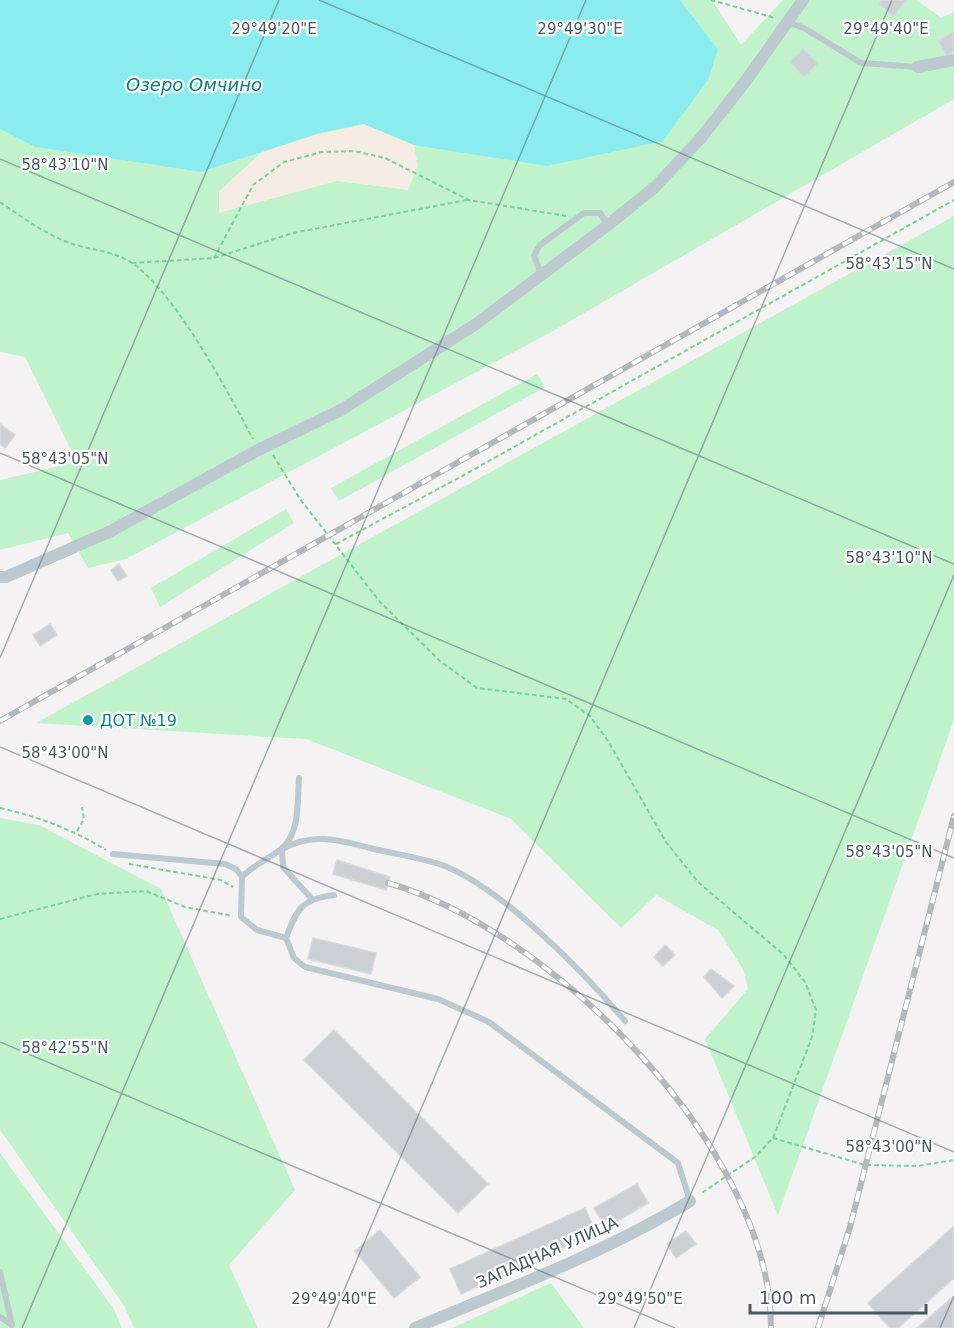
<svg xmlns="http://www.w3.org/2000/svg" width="954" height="1328" font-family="'DejaVu Sans',sans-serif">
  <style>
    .green { fill: #c0f2cb }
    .sand { fill: #f5ece3 }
    .water { fill: #8becf0 }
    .building { fill: #ccd0d4; stroke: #d6d9dd; stroke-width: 1.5 }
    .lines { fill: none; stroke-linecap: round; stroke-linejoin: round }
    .path { stroke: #76d296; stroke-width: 2; stroke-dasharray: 4.5 3; stroke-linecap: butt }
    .lane { stroke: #bcc9cf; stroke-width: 6 }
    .street { stroke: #bcc9cf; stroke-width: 12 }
    .rail-casing { stroke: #b4b8bc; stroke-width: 6 }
    .rail { stroke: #fff; stroke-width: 4; stroke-dasharray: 11; stroke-linecap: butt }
    .ticks { fill: none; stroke: #485960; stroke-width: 1.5; stroke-opacity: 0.45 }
    .culture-dot { fill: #0f9aa8; stroke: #fff; stroke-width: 2 }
    .labels { text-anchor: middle; stroke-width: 4.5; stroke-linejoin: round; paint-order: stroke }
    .culture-label { font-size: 16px; fill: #0d838f; stroke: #fff; text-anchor: start }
    .street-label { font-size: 16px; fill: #485960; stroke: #fff }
    .water-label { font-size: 18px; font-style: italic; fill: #097e84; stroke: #fff }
    .ticks-label { font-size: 15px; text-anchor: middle; fill: #485960; stroke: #fff; stroke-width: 4.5; stroke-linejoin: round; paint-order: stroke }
  </style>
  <rect width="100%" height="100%" fill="#f4f2f2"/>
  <g class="green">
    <path d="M 680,0 L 712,0 L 741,45 L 783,0 L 916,0 L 941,18 L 954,12 L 954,99 L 553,331 L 126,559 L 88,568 L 68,533 L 0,550 L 0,480 L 77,462 L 25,357 L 0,352 L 0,129 L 35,147 L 201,172 L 320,133 L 718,49 Z"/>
    <path d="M 954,216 L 954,720 L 778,1215 L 705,1039 L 748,989 L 743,969 L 718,930 L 656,895 L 621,928 L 511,819 L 306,739 L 36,723 Z"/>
    <path d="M 537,374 L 545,387 L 339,501 L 331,488 Z"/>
    <path d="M 286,509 L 294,523 L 160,607 L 151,588 Z"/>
    <path d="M 0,818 L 39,825 L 161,889 L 295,1190 L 229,1265 L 258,1328 L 134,1328 L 125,1307 L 0,1130 Z"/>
    <path d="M 0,1153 L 114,1309 L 122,1328 L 0,1328 Z"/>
    <path d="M 551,1283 L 584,1328 L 452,1328 Z"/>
  </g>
  <path class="sand" d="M 364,124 L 414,145 L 418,166 L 408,190 L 337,181 L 219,213 L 219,191 L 262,152 L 315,135 Z"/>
  <path class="water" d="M 0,0 L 680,0 L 718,49 L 708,80 L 663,141 L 547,166 L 414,145 L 364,124 L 320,133 L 201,172 L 35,147 L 0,129 Z"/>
  <g class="building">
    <path d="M 882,0 L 906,0 L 894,16 L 879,4 Z"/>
    <path d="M 954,31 L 954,51 L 947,56 L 938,41 Z"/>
    <path d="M 803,49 L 818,63 L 804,77 L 790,62 Z"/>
    <path d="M 0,424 L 15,435 L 5,448 L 0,444 Z"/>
    <path d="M 119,564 L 127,576 L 118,581 L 111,570 Z"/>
    <path d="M 50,624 L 57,635 L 40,646 L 33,635 Z"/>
    <path d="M 337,860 L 390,877 L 386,890 L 333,874 Z"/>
    <path d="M 313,938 L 376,953 L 371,974 L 308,959 Z"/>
    <path d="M 665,945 L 675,955 L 663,966 L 654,957 Z"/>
    <path d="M 711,969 L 734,986 L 722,998 L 704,977 Z"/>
    <path d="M 334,1030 L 488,1184 L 458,1213 L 304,1060 Z"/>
    <path d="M 637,1184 L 648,1203 L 606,1228 L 594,1208 Z"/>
    <path d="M 585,1208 L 596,1233 L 461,1294 L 450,1269 Z"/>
    <path d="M 954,1226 L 954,1278 L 898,1328 L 890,1328 L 868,1303 Z"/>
    <path d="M 380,1230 L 420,1277 L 394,1298 L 355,1251 Z"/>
    <path d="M 686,1231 L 696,1244 L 676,1258 L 667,1244 Z"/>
    <path d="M 954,1296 L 954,1328 L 917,1328 Z"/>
  </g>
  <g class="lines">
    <g class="path">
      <path d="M 711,0 L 775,18"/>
      <path d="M 0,202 C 22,217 42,232 67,242 C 87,250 113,250 132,263 C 175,292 228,392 253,439"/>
      <path d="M 214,258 L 253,185 L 284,162 L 322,152 L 354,151 L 385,158 L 469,200 L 566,216"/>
      <path d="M 132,263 L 214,258 L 293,233 L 467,200"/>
      <path d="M 273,455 L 300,499 L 380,602 L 440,661 L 477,688 L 566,699 L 590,716 L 608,741 L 666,842 L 698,882 L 784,955 L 805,982 L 816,1010 L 812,1037 L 773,1138 L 755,1157 L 700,1194"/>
      <path d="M 336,544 L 464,475 L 954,200"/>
      <path d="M 0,808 C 39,817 72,829 106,850"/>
      <path d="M 77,831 L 84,819 L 82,807"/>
      <path d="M 129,864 L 221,880 L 233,887"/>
      <path d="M 0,919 L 97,894 L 146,891 L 185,907 L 233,916"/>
      <path d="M 773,1138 L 865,1165 L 918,1166 L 954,1160"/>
    </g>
    <g class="lane">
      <path d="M 788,22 L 804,28 L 861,63 L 918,67"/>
      <path d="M 541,274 L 534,256 L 540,245 L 584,213 L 600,213 L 608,225"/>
      <path d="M 113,854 L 225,864 L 236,869 L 242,877 L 241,917 L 257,930 L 286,938"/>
      <path d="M 242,877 C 253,865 267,860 280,850 C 301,834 297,801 299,778"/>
      <path d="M 334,895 C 302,899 297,908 286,938 L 294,958 L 305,967 L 438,999 L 489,1022 L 678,1163 L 690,1201"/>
      <path d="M 311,898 L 283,867 L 282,849 C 313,832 339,840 370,848 C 394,854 419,857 442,865 C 501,887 584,972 625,1021"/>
      <path d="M 0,1272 L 12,1325"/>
      <path d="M 0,1317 L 12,1325"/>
    </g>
    <g class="street">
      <path d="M 918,67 L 954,60"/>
      <path d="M 0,577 L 6,577 L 111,531 L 258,450 L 341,410 L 476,324 L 608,225 L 655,187 L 700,139 L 745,82 L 803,0"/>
      <path d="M 415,1328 C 508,1289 604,1253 690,1201"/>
    </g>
    <defs>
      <g id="rail">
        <path d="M 0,721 L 954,182"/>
        <path d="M 388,883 C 552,930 772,1150 771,1328"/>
        <path d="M 818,1328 L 850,1227 L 954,816"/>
      </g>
    </defs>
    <use href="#rail" class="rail-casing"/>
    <use href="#rail" class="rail"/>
  </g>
  <path class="ticks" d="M 319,0 L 954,269M 0,159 L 954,564M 0,453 L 954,858M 0,658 L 279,0M 0,747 L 954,1152M 0,1042 L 675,1328M 22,1328 L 586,0M 328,1328 L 892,0M 634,1328 L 954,575M 940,1328 L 954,1296"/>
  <circle class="culture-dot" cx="88" cy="720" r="6"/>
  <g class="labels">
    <g class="culture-label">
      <text x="100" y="726">ДОТ №19</text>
    </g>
    <g class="street-label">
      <text transform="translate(547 1252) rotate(-24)" y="6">ЗАПАДНАЯ УЛИЦА</text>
    </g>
    <g class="water-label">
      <text x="194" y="91">Озеро Омчино</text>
    </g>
  </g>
  <g class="ticks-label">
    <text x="274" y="34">29°49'20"E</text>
    <text x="580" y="34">29°49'30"E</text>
    <text x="886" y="34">29°49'40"E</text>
    <text x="65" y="170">58°43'10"N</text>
    <text x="889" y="269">58°43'15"N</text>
    <text x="65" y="464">58°43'05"N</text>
    <text x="889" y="563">58°43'10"N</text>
    <text x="65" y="758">58°43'00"N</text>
    <text x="889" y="857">58°43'05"N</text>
    <text x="65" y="1053">58°42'55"N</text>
    <text x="889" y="1152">58°43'00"N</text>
    <text x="334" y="1304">29°49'40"E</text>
    <text x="640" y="1304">29°49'50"E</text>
  </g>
  <path d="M750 1304v9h176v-9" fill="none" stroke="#485960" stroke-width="3"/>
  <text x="759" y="1304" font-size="18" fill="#485960" stroke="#ffffff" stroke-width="4.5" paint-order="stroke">100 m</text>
</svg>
